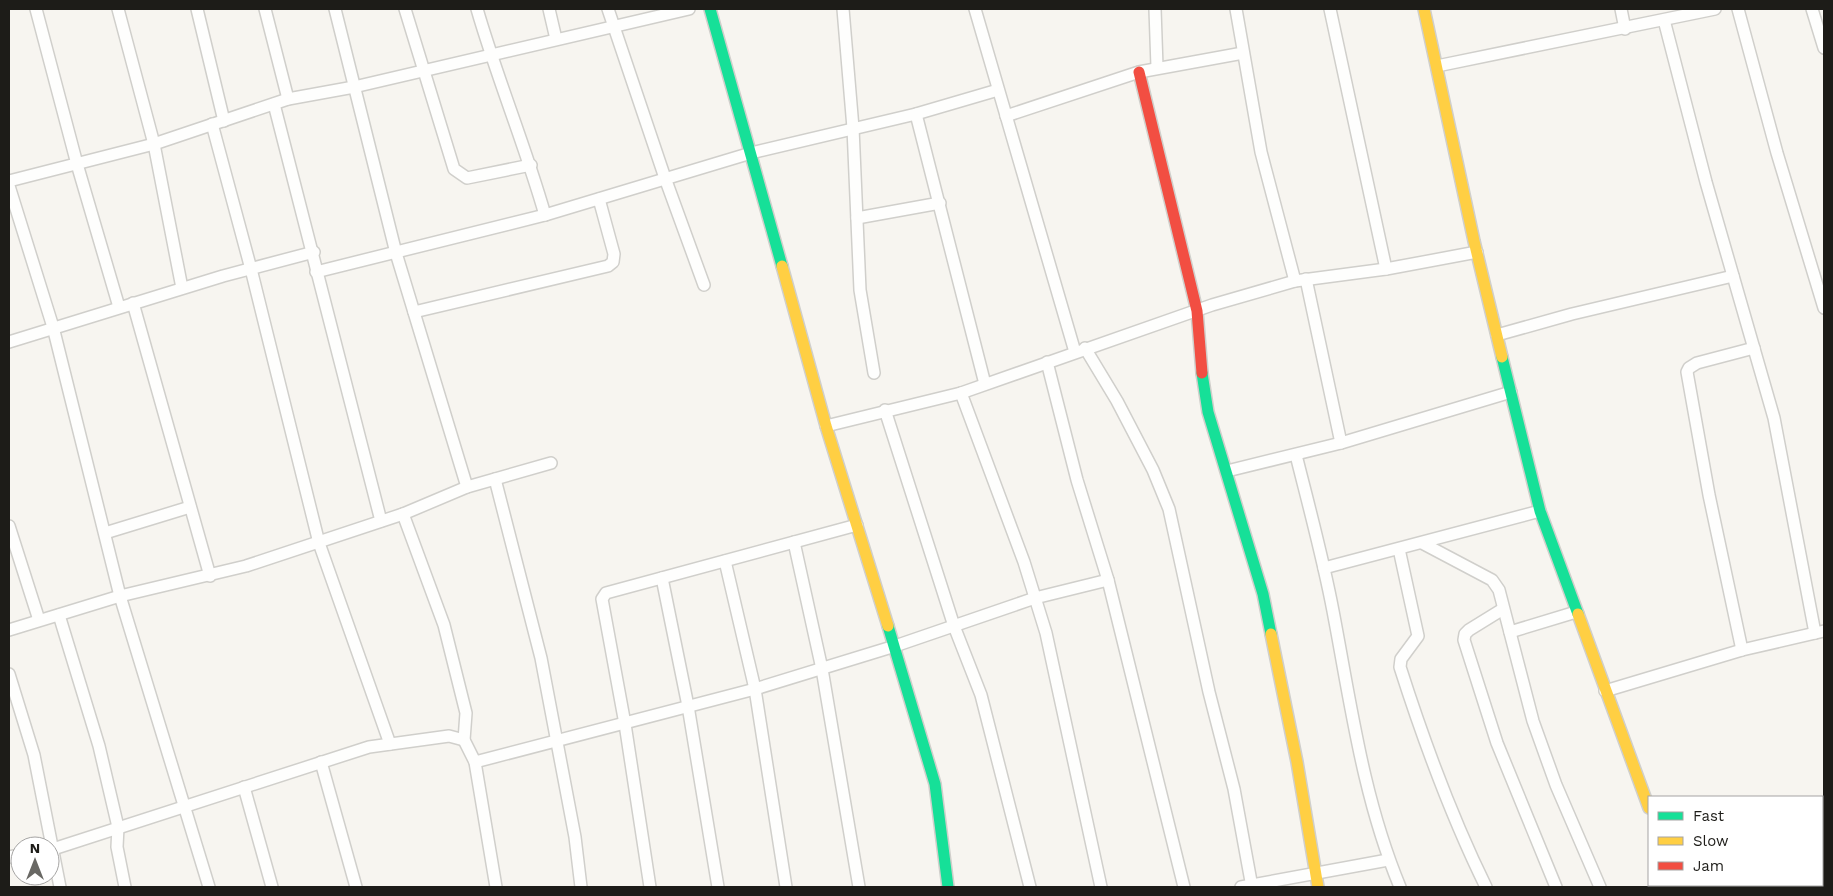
<svg xmlns="http://www.w3.org/2000/svg" width="1833" height="896" font-family="'Work Sans',sans-serif">
  <style>
    .lines { fill: none; stroke-linecap: round; stroke-linejoin: round }
    .street-casing { stroke: #d0cfcb; stroke-width: 14 }
    .fast-casing { stroke: #d0cfcb; stroke-width: 14 }
    .slow-casing { stroke: #d0cfcb; stroke-width: 14 }
    .jam-casing { stroke: #d0cfcb; stroke-width: 14 }
    .street { stroke: #fefefd; stroke-width: 11 }
    .fast { stroke: #16e098; stroke-width: 11 }
    .slow { stroke: #ffcf43; stroke-width: 11 }
    .jam { stroke: #f24e42; stroke-width: 11 }
  </style>
  <rect width="100%" height="100%" fill="#f7f5f0"/>
  <g class="lines">
    <defs>
      <g id="street">
        <path d="M 36,9 L 77,164 L 119,307"/>
        <path d="M 118,9 L 154,144 L 182,288"/>
        <path d="M 197,9 L 224,121"/>
        <path d="M 265,9 L 288,99"/>
        <path d="M 335,9 L 396,253 L 467,487"/>
        <path d="M 405,9 L 454,169 L 467,178 L 531,165"/>
        <path d="M 477,9 C 497,78 525,145 545,215"/>
        <path d="M 549,9 L 556,39"/>
        <path d="M 608,9 L 665,178 L 704,285"/>
        <path d="M 843,9 L 853,128 L 860,290 L 874,373"/>
        <path d="M 975,9 L 1075,352"/>
        <path d="M 1155,9 L 1157,67"/>
        <path d="M 1236,9 L 1261,152 L 1295,281"/>
        <path d="M 1330,9 L 1386,269"/>
        <path d="M 1621,9 L 1625,29"/>
        <path d="M 1738,9 L 1777,153 L 1824,308"/>
        <path d="M 1812,9 L 1824,48"/>
        <path d="M 1664,20 L 1706,182 L 1774,418 L 1815,633"/>
        <path d="M 1437,66 L 1715,9"/>
        <path d="M 274,104 L 381,521"/>
        <path d="M 916,114 L 985,384"/>
        <path d="M 1006,116 L 1139,72 L 1243,53"/>
        <path d="M 212,124 L 251,269 L 319,543 L 390,744"/>
        <path d="M 9,181 L 154,144 L 288,99 L 354,87 L 689,9"/>
        <path d="M 9,186 L 53,327 L 120,596 L 209,887"/>
        <path d="M 857,218 L 940,203"/>
        <path d="M 316,272 L 545,215 L 751,153 L 916,114 L 998,90"/>
        <path d="M 1306,279 L 1341,443"/>
        <path d="M 133,303 L 210,576"/>
        <path d="M 414,312 L 608,266 L 613,262 L 614,254 L 599,199"/>
        <path d="M 1497,335 L 1572,314 L 1733,276"/>
        <path d="M 9,342 L 223,276 L 314,252"/>
        <path d="M 1085,348 L 1117,401 L 1153,470 L 1169,509 L 1209,692 L 1234,789 L 1252,887"/>
        <path d="M 1047,362 L 1077,480 L 1108,580 L 1184,887"/>
        <path d="M 961,393 L 1024,562 L 1046,633 L 1101,887"/>
        <path d="M 885,410 L 954,626 L 981,695 L 1030,887"/>
        <path d="M 826,426 L 961,393 L 1212,305 L 1295,281 L 1386,269 L 1477,252"/>
        <path d="M 1296,455 C 1309,507 1323,558 1333,611 C 1351,705 1363,798 1400,887"/>
        <path d="M 1227,471 L 1341,443 L 1511,392"/>
        <path d="M 495,479 L 541,658 L 575,837 L 581,887"/>
        <path d="M 403,514 L 444,625 L 466,713 L 464,740 L 475,762 L 496,887"/>
        <path d="M 9,526 L 39,620"/>
        <path d="M 105,533 L 190,507"/>
        <path d="M 794,542 L 822,669 L 859,887"/>
        <path d="M 1422,543 L 1492,580 L 1499,590 L 1533,721 L 1556,785 L 1600,887"/>
        <path d="M 1399,549 L 1418,636 L 1401,659 L 1400,667 C 1424,742 1451,816 1486,887"/>
        <path d="M 725,561 L 755,689 L 786,887"/>
        <path d="M 1324,568 L 1540,511"/>
        <path d="M 662,578 L 688,706 L 718,887"/>
        <path d="M 1503,609 L 1469,630 L 1465,634 L 1464,640 L 1497,743 L 1556,887"/>
        <path d="M 59,615 L 99,746 L 118,827 L 117,847 L 125,887"/>
        <path d="M 9,630 L 120,596 L 246,566 L 403,514 L 467,487 L 551,463"/>
        <path d="M 1510,632 L 1576,612"/>
        <path d="M 1742,650 L 1709,495 L 1687,372 L 1689,368 L 1697,363 L 1754,348"/>
        <path d="M 9,674 L 34,755 L 60,887"/>
        <path d="M 1605,691 L 1742,650 L 1824,631"/>
        <path d="M 321,762 L 356,887"/>
        <path d="M 475,762 L 755,689 L 895,646 L 1035,598 L 1108,580"/>
        <path d="M 244,787 L 272,887"/>
        <path d="M 50,850 L 369,747 L 449,736 L 464,740"/>
        <path d="M 9,857 L 20,855"/>
        <path d="M 1678,885 L 1679,887"/>
        <path d="M 650,887 L 625,724 L 602,599 L 606,593 L 857,525"/>
        <path d="M 1241,887 L 1388,860"/>
      </g>
      <g id="fast">
        <path d="M 710,9 L 782,266"/>
        <path d="M 1502,357 L 1540,511 L 1578,614"/>
        <path d="M 1202,373 L 1208,412 L 1263,594 L 1271,634"/>
        <path d="M 888,626 L 935,784 L 948,887"/>
      </g>
      <g id="slow">
        <path d="M 1424,9 L 1474,241 L 1502,357"/>
        <path d="M 782,266 L 826,426 L 888,626"/>
        <path d="M 1578,614 L 1649,808"/>
        <path d="M 1271,634 L 1297,762 L 1318,887"/>
        <path d="M 1703,887 L 1706,885"/>
      </g>
      <g id="jam">
        <path d="M 1139,72 L 1197,311 L 1202,373"/>
        <path d="M 1822,804 L 1824,803"/>
        <path d="M 1822,825 L 1824,823"/>
        <path d="M 1733,887 L 1736,885"/>
      </g>
    </defs>
    <use href="#street" class="street-casing"/>
    <use href="#fast" class="fast-casing"/>
    <use href="#slow" class="slow-casing"/>
    <use href="#jam" class="jam-casing"/>
    <use href="#street" class="street"/>
    <use href="#fast" class="fast"/>
    <use href="#slow" class="slow"/>
    <use href="#jam" class="jam"/>
  </g>
  <rect width="1833" height="896" fill="none" stroke="#1d1c18" stroke-width="20"/>
  <rect x="1648" y="796" width="175" height="90" fill="#ffffff" stroke="#a5a4a3"/>
  <rect x="1658" y="812" width="25" height="8" fill="#16e098" stroke="#a5a4a3"/>
  <text x="1693" y="821" font-size="15" fill="#1d1c18">Fast</text>
  <rect x="1658" y="837" width="25" height="8" fill="#ffcf43" stroke="#a5a4a3"/>
  <text x="1693" y="846" font-size="15" fill="#1d1c18">Slow</text>
  <rect x="1658" y="862" width="25" height="8" fill="#f24e42" stroke="#a5a4a3"/>
  <text x="1693" y="871" font-size="15" fill="#1d1c18">Jam</text>
  <g transform="translate(35 861)"><circle r="24" fill="#ffffff" stroke="#a5a4a3"/>
  <path d="M0-4L9 19L0 12L-9 19Z" fill="#696864"/>
  <text y="-8" font-size="14" font-weight="bold" text-anchor="middle" fill="#1d1c18">N</text>
  </g>
</svg>
